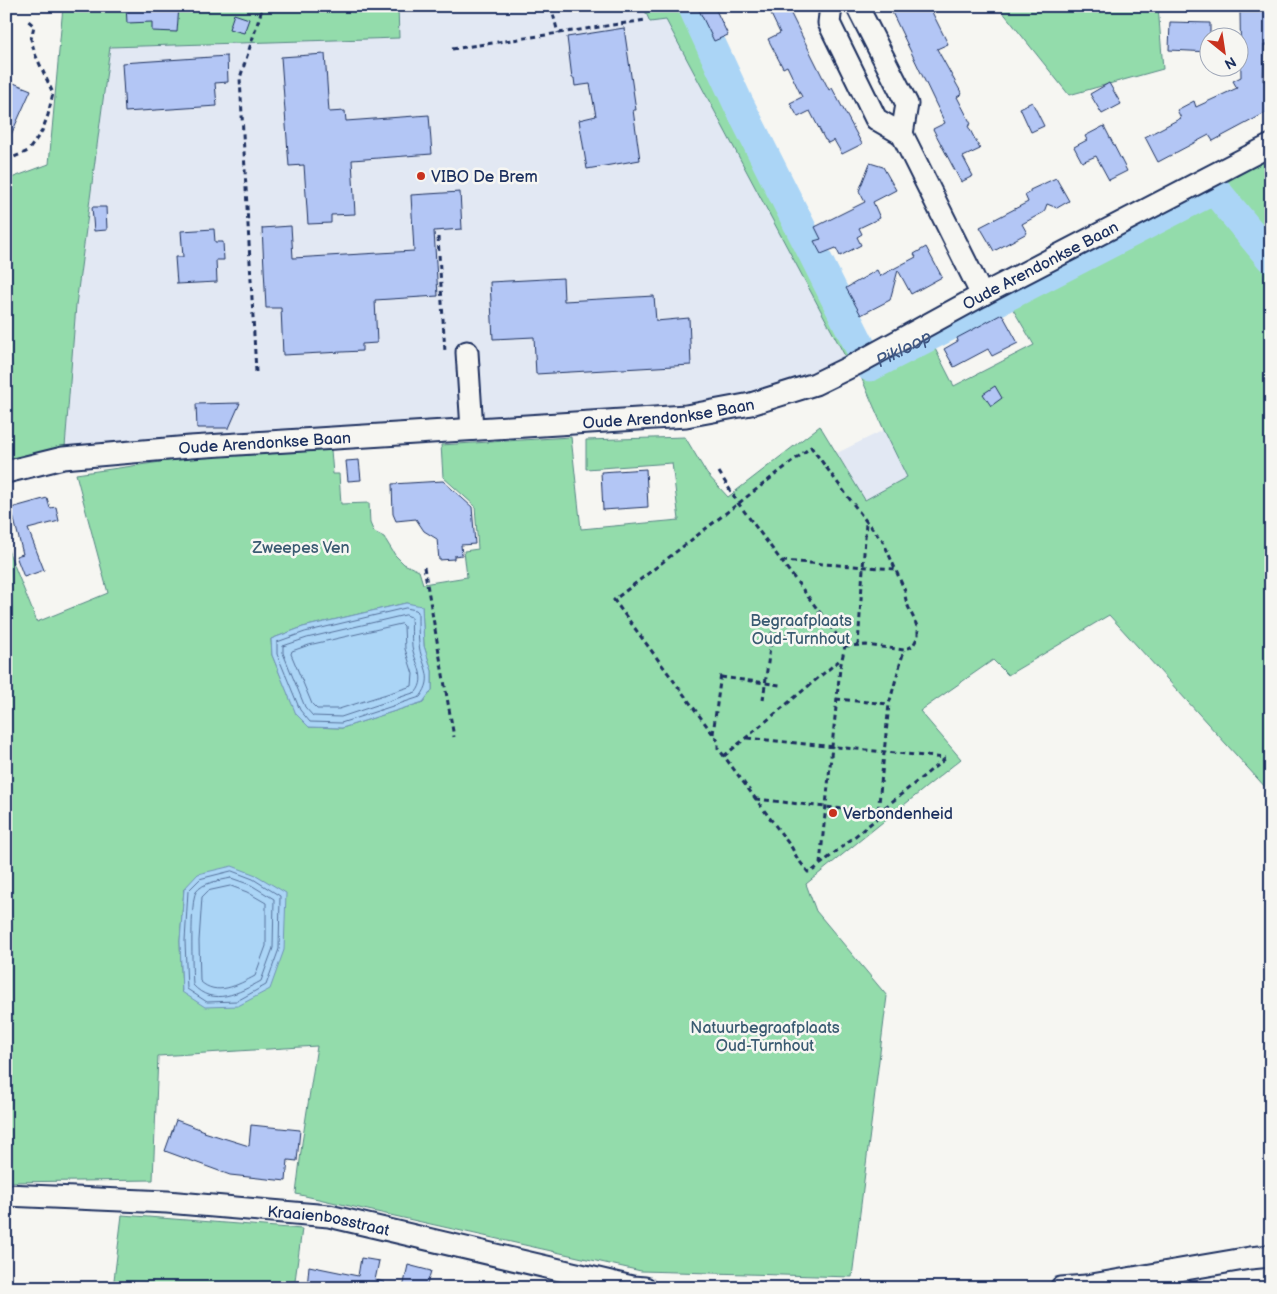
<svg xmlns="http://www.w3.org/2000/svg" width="1277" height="1294" font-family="'Balsamiq Sans',sans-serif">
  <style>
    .built { fill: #e2e8f3 }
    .green { fill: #93dcab; stroke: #578684; fill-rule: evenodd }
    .water { fill: #abd5f6; stroke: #7193b9 }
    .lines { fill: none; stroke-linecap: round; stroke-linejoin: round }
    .shore { stroke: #55719b; stroke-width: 1 }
    .river { stroke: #abd5f6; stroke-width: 31 }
    .building { fill: #b3c6f5; stroke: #1b2f5e }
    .minor-casing { stroke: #1b2f5e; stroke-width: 25 }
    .path { stroke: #1b2f5e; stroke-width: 3; stroke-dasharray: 5 4; stroke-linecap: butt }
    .minor { stroke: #f6f6f2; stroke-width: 21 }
    .poi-dot { fill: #c8321e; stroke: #f6f6f2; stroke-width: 2 }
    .labels { text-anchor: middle; stroke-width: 5; stroke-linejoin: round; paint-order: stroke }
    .poi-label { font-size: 16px; fill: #1b2f5e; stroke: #f6f6f2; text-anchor: start }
    .street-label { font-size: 16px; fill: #1b2f5e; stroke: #f6f6f2 }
    .park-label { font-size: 16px; fill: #395a71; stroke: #f6f6f2 }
    .water-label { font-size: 18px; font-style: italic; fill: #3f5884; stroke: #f6f6f2 }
  </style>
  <rect width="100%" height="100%" fill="#f6f6f2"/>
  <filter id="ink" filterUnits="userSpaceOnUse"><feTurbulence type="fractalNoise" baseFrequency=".02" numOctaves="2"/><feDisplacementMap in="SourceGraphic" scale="10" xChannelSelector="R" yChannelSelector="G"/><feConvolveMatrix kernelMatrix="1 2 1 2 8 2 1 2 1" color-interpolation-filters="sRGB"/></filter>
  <g filter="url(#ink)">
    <g class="built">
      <path d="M 398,6 L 643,6 L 650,22 L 666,19 L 845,356 L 786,383 L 748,394 L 711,401 L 65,447 L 76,305 L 110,47 L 399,38 Z"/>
      <path d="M 884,430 L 908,477 L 865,500 L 837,453 Z"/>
    </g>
    <g class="green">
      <path d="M 63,6 L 398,6 L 399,38 L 110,47 L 76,305 L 65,447 L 6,462 L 6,180 L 49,164 Z"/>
      <path d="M 643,6 L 694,6 L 738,103 L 861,348 L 845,356 L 666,20 L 650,22 Z"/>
      <path d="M 998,6 L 1158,6 L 1163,69 L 1069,95 Z"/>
      <path d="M 1262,162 L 1271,172 L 1271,785 L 1267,789 L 1109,615 L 1008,675 L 993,660 L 920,711 L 961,759 L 806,884 L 816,911 L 887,996 L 852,1277 L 641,1271 L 296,1194 L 302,1143 L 317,1046 L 158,1056 L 153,1180 L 6,1182 L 6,545 L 37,622 L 108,593 L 76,474 L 189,458 L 331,450 L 333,474 L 339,474 L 341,504 L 369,503 L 370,523 L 373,530 L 376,533 L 384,537 L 395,555 L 404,564 L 419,571 L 423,584 L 467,577 L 464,551 L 478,549 L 475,506 L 443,477 L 441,445 L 571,437 L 581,529 L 679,520 L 672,463 L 586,469 L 586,440 L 685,437 L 707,474 L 728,497 L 820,426 L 865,500 L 907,477 L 884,430 L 861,377 L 930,339 L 954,386 L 1034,345 L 1008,301 L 1206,201 L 1223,184 ZM 406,603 L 422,607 L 424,646 L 432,671 L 432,690 L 423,702 L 342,728 L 309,727 L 296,713 L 272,655 L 271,639 L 303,627 ZM 184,889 L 182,992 L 180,941 Z"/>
      <path d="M 122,1215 L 302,1229 L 294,1288 L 113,1288 Z"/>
    </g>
    <g class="water">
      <path d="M 406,603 L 422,606 L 424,646 L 432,671 L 432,690 L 423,702 L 342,728 L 309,727 L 296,714 L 272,655 L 271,639 L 303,627 Z"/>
      <path d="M 232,866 L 256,875 L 286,893 L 284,950 L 270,989 L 238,1006 L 205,1007 L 182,992 L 180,941 L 184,889 L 198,874 Z"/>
    </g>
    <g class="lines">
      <g class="shore">
        <path d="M 406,608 L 416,610 L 418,612 C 418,623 418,634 419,644 C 421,666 436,676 420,697 L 341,723 L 310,722 L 300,710 L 277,654 L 277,642 L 305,632 Z"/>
        <path d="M 406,615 L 411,617 C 412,627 411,636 412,646 C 414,662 428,677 416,692 L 341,717 L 313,716 L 305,707 L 283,653 L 283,646 L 307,638 Z"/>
        <path d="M 402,624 L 404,626 L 405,649 L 413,674 L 412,686 L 339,709 L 317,709 L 312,704 L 291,654 L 292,651 L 309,645 Z"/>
        <path d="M 232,871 L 253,879 L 280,896 L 279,949 L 266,985 L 237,1001 L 207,1002 L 187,989 L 185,941 L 188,891 L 200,879 Z"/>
        <path d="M 231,878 L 251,885 L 274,899 L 273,948 L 261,981 C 239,993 213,1007 193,985 C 192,970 190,901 196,892 C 203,882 219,881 231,878 Z"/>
        <path d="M 231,886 L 247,892 L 266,903 L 266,946 L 255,976 C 238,985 216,997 200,981 L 199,941 L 202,897 L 208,891 Z"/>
      </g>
      <path class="river" id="s1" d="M 693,6 L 738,103 L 870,366 L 1214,189 L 1271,258"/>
    </g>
    <g class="building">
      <path d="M 126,6 L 179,6 L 177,32 L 152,31 L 152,22 L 127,23 Z"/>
      <path d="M 697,6 L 714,6 L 728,35 L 714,41 Z"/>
      <path d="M 767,6 L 787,6 L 829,90 L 832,88 L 862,144 L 842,154 L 834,140 L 828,143 L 826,140 L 825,140 L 810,111 L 798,117 L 790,103 L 802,97 L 787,66 L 783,68 L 768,39 L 780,33 Z"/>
      <path d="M 889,6 L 929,6 L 948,44 L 937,49 L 962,94 L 957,97 L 971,124 L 968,126 L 980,149 L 963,157 L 973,176 L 961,182 L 933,129 L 945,123 Z"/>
      <path d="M 1241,6 L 1271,7 L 1271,45 L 1264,45 L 1263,81 L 1271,77 L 1271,110 L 1213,141 L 1209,135 L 1158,162 L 1145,137 L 1181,118 L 1177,110 L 1194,101 L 1196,107 L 1237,88 L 1233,81 L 1241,77 L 1240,11 L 1241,11 Z"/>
      <path d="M 234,14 L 249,19 L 244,33 L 229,29 Z"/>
      <path d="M 1170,22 L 1210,23 L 1210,52 L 1169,50 Z"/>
      <path d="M 624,28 L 636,110 L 633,110 L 640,160 L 587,169 L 579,120 L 596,116 L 590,84 L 575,86 L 574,78 L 572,78 L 567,37 Z"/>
      <path d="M 325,54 L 329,112 L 345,111 L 346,121 L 429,115 L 432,154 L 352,160 L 355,214 L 331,215 L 331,223 L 308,224 L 304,165 L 289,166 L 281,57 Z"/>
      <path d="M 227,56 L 228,82 L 215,83 L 217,106 L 125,112 L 122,63 Z"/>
      <path d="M 6,80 L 31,90 L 6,146 Z"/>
      <path d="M 1109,83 L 1121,104 L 1102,114 L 1090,94 Z"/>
      <path d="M 1032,102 L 1044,126 L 1031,132 L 1020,108 Z"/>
      <path d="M 1104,126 L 1127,171 L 1109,180 L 1096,156 L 1082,162 L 1074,147 L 1087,140 L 1085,136 Z"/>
      <path d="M 870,163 L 883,167 L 896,190 L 873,202 L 880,218 L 859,228 L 862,234 L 857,237 L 861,245 L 840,256 L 836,248 L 821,254 L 814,241 L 821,239 L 815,227 L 865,202 L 859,191 Z"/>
      <path d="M 1056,178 L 1069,201 L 1057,208 L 1047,204 L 1044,212 L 1022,224 L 1027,233 L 994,251 L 980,227 L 1028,202 L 1025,195 L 1030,192 L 1030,190 Z"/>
      <path d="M 460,192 L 462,229 L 434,231 L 438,296 L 375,300 L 377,343 L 362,344 L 362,351 L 283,355 L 281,308 L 266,308 L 262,228 L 291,226 L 293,258 L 414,251 L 411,195 Z"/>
      <path d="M 92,207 L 106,207 L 107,230 L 94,231 Z"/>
      <path d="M 214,229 L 215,242 L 223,242 L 224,260 L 216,260 L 217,282 L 177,284 L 175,257 L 183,257 L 181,231 Z"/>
      <path d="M 926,247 L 942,277 L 911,294 L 898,270 L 890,300 L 861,315 L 846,288 L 877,270 L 880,276 L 916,257 L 914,254 Z"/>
      <path d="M 563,278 L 564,301 L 654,296 L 656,321 L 689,318 L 691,365 L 536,374 L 534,337 L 493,339 L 490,282 Z"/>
      <path d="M 1002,314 L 1018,343 L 992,356 L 988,349 L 954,367 L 944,349 L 958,341 L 957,338 Z"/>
      <path d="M 995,386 L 1002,398 L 991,406 L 983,394 Z"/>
      <path d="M 240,403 L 229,428 L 197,428 L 196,404 Z"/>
      <path d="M 359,460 L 361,480 L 348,481 L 346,461 Z"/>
      <path d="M 646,469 L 648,507 L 603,510 L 601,472 Z"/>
      <path d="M 443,481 L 472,507 L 475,544 L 461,545 L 462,555 L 454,556 L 454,559 L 439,560 L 437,539 L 424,531 L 416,519 L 396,521 L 393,514 L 392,484 Z"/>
      <path d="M 47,498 L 50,508 L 56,507 L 59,521 L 28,529 L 44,570 L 24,577 L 16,556 L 23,554 L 11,508 Z"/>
      <path d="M 176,1120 L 205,1131 L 204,1132 L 249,1146 L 251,1125 L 300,1130 L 297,1161 L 288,1160 L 286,1181 L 230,1175 L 165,1151 Z"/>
      <path d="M 361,1258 L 379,1261 L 375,1280 L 384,1282 L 383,1288 L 307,1288 L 309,1266 L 358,1276 Z"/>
      <path d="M 408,1265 L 431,1271 L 426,1288 L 403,1288 Z"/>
    </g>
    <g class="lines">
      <defs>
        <g id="minor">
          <path d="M 831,6 L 829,23 L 876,119 L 902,134"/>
          <path d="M 857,6 L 907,104 L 902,134 L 982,295"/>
          <path d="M 467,352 L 472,429"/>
          <path id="s2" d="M 6,472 L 63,458 L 190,447 L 686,416 L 751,404 L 815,384 L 856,364 L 982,295 L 1271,145"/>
          <path id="s3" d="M 6,1195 L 167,1202 L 329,1216 L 632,1287 L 645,1288"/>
          <path d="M 1061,1288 L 1086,1286 L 1250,1258 L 1271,1256"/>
        </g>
      </defs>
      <use href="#minor" class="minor-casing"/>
      <g class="path">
        <path d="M 551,6 L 558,33"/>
        <path d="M 452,49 L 646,20"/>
        <path d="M 6,156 L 12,158 L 28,151 L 42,131 L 48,115 L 53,93 L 35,54 L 31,39 L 34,26 L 26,19"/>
        <path d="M 438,237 L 445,352"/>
        <path d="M 256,372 L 240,78 L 263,6"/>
        <path d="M 719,472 L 738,503 L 845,646"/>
        <path d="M 782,561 L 895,569"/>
        <path d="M 424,567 L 454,737"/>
        <path d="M 845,646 L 866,645 L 904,650 L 913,646 C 914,643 918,638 918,635 C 919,621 904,607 905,591 L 883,541 L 866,521 L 811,447 L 614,600 L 718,741 L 718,748 L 792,848 L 797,858 L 808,872 L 811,872 L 880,816 L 878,813 L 946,758"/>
        <path d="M 858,646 L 866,522"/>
        <path d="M 721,677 L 780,685"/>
        <path d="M 836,699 L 889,704"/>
        <path d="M 763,700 L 772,633 L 842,642"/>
        <path d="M 713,734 L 721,674"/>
        <path d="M 747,738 L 945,758"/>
        <path d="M 724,756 L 841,659"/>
        <path d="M 756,799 L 878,813 L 889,704 L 904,650"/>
        <path d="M 820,864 L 840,668 L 845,646"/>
      </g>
      <use href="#minor" class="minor"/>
    </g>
  </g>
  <g class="poi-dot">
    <circle cx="421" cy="176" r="5"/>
    <circle cx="833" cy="813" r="5"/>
  </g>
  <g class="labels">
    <g class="poi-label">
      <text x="431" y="182">VIBO De Brem</text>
      <text x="843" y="819">Verbondenheid</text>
    </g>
    <g class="street-label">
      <text dy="6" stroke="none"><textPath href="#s2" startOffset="1071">Oude Arendonkse Baan</textPath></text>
      <text dy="6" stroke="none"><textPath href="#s2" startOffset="666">Oude Arendonkse Baan</textPath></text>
      <text dy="6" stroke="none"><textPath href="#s2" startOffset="261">Oude Arendonkse Baan</textPath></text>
      <text dy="6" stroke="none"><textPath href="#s3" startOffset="324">Kraaienbosstraat</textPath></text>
    </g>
    <g class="park-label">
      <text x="301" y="553">Zweepes Ven</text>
      <text x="801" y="626">Begraafplaats<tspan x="801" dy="18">Oud-Turnhout</tspan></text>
      <text x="765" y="1033">Natuurbegraafplaats<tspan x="765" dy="18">Oud-Turnhout</tspan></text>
    </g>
    <g class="water-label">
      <text dy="6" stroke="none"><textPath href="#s1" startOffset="439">Pikloop</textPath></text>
    </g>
  </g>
  <rect width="1277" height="1294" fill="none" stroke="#f6f6f2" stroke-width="25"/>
  <rect x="12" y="12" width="1252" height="1269" fill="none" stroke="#1b2f5e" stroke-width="2" filter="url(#ink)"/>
  <g transform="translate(1224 52) rotate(150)"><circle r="24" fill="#f6f6f2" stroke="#9ea6b7"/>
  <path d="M0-4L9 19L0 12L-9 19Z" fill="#c8321e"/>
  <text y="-8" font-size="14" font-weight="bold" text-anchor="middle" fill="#1b2f5e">N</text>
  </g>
</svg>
